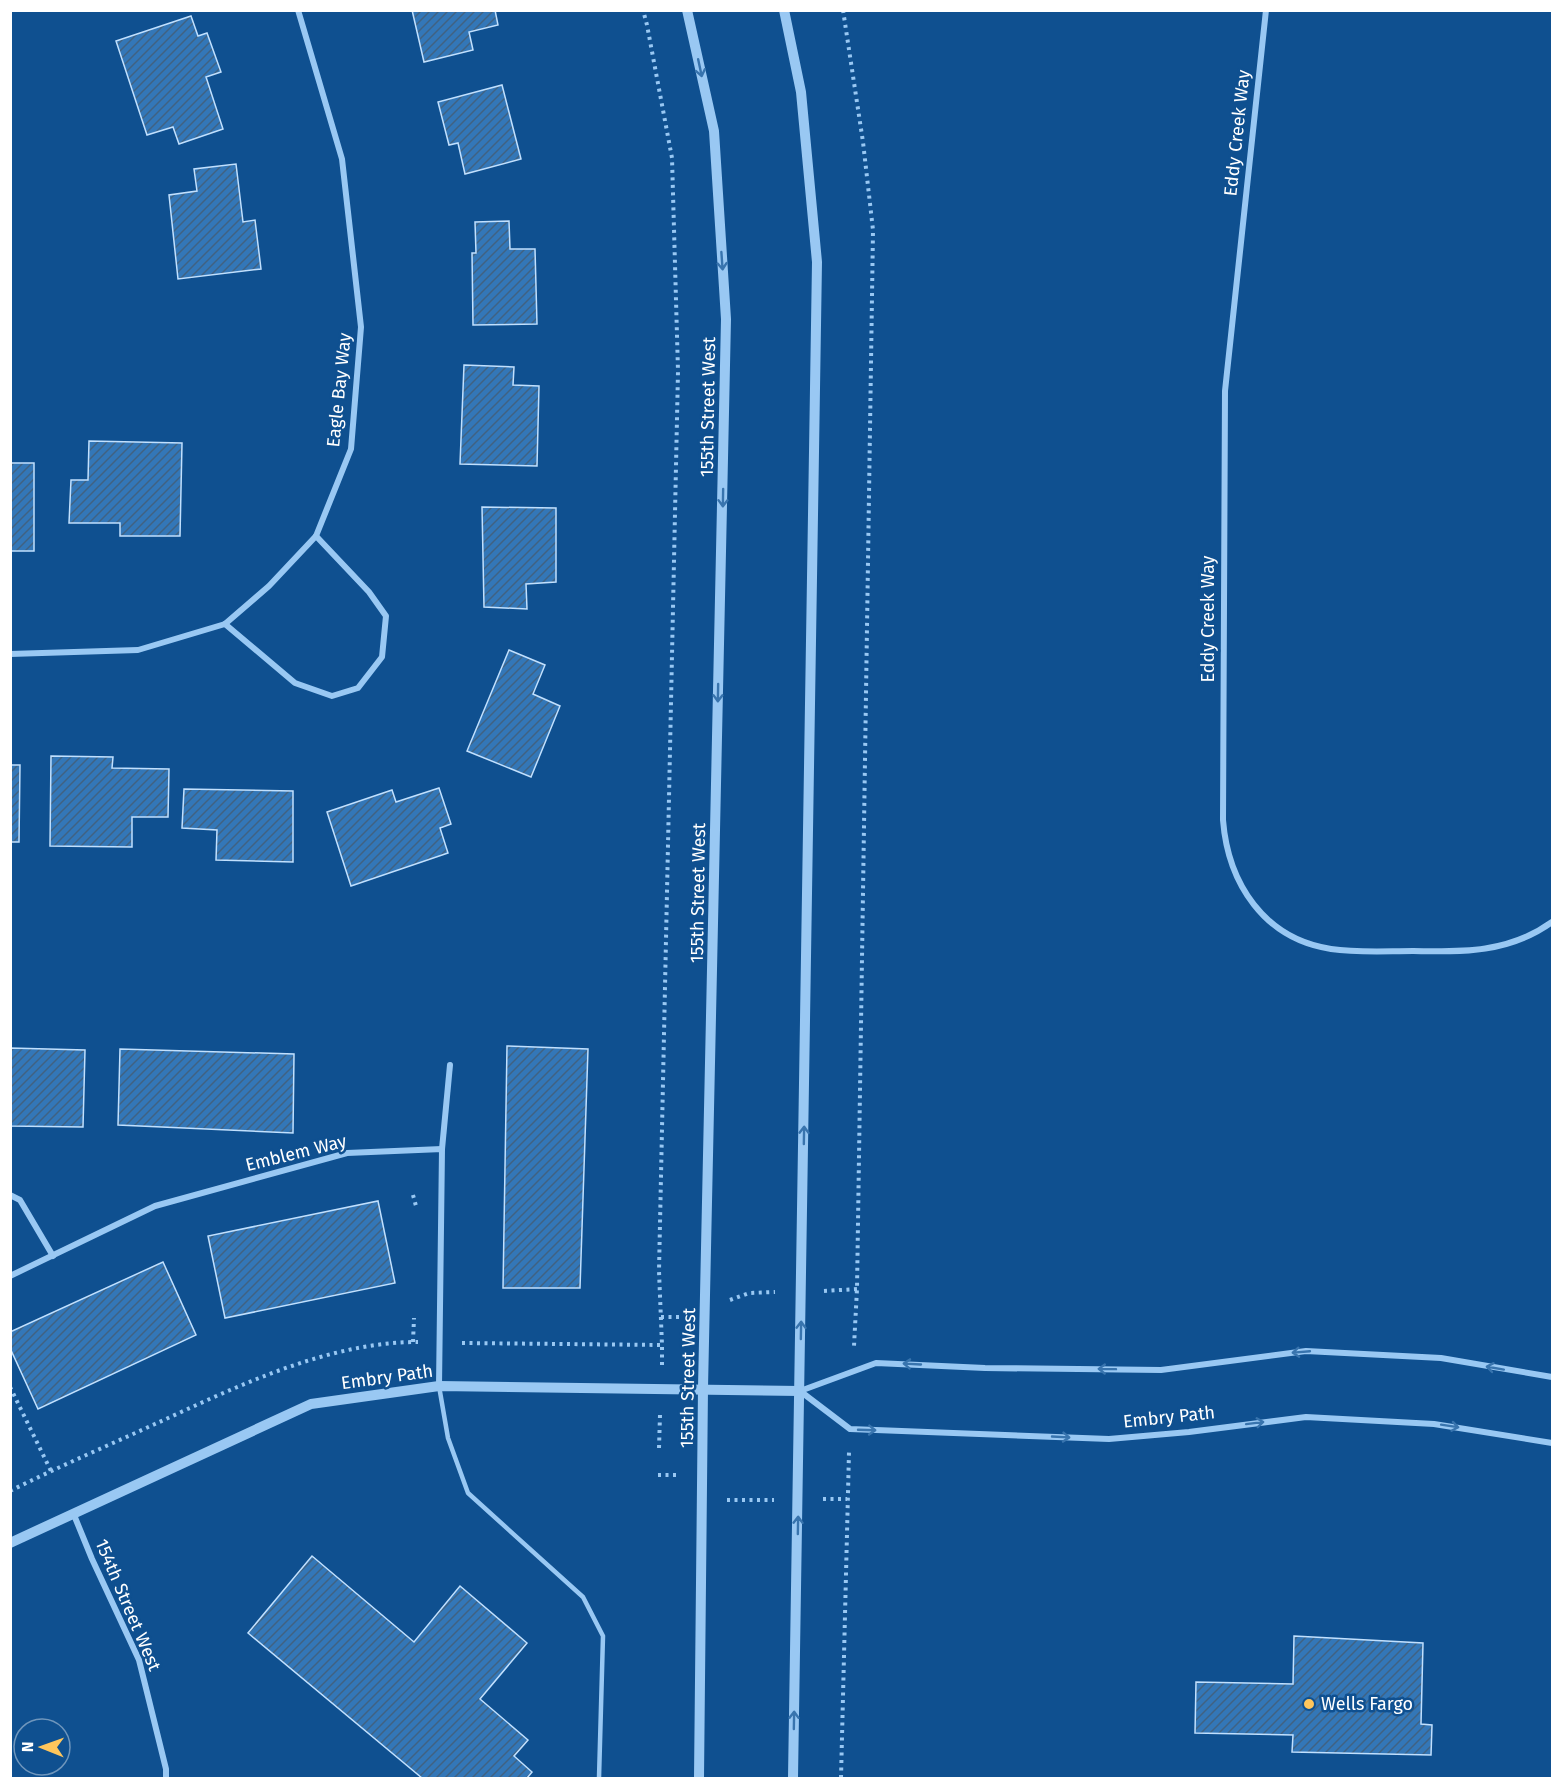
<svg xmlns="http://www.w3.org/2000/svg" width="1563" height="1789" font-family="'Fira Sans',sans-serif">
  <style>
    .building { fill: url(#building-hatch); stroke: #c1e0fe; stroke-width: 1.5 }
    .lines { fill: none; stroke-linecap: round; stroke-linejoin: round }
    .path { stroke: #99c8f3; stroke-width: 4; stroke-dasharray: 3 4.5; stroke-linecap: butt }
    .service { stroke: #99c8f3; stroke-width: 4.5 }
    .minor { stroke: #99c8f3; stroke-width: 6 }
    .tertiary { stroke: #99c8f3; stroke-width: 10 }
    .oneway { stroke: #3874ae }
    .poi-dot { fill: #ffc65c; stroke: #0f5090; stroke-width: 2 }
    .labels { text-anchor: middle; stroke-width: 5; stroke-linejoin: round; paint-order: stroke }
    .street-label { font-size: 18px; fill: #fff; stroke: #0f5090 }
    .poi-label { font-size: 18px; fill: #fff; stroke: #0f5090; text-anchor: start }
  </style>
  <defs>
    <pattern id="building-hatch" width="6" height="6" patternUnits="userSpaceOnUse" patternTransform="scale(1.5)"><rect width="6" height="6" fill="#3377b8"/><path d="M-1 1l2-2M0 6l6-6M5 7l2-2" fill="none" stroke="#406282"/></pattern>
  </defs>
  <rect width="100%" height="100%" fill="#0f5090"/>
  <g class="building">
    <path d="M 412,10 L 495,10 L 498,25 L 469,32 L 473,50 L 424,62 Z"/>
    <path d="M 191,16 L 198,36 L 207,33 L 221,72 L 206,77 L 223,129 L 179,144 L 173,127 L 147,135 L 116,41 Z"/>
    <path d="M 502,85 L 521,159 L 465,174 L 458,143 L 449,145 L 438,102 Z"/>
    <path d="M 236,164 L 243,222 L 255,220 L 261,269 L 178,279 L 169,195 L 197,191 L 194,169 Z"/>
    <path d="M 509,221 L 510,249 L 535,249 L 537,324 L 473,325 L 472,253 L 476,253 L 475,222 Z"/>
    <path d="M 464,365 L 514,367 L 513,385 L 539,386 L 537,466 L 460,464 Z"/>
    <path d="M 89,441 L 182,443 L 180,536 L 120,536 L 120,523 L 69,523 L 71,480 L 88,480 Z"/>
    <rect x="10" y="463" width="24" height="88"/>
    <path d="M 482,507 L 556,508 L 556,582 L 526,584 L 527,609 L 484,607 Z"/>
    <path d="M 509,650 L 545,665 L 533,694 L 560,706 L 531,777 L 467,751 Z"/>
    <path d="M 51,756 L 113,757 L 112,768 L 169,769 L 168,817 L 132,817 L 132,847 L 50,846 Z"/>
    <path d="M 10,765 L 20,765 L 19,842 L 10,842 Z"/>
    <path d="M 439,788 L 451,824 L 440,828 L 448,853 L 351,886 L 327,812 L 392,790 L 396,802 Z"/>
    <path d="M 184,789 L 293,791 L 293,862 L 216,860 L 217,830 L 182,828 Z"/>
    <path d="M 507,1046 L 588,1049 L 580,1288 L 503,1288 Z"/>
    <path d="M 10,1048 L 85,1050 L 83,1127 L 10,1126 Z"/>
    <path d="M 120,1049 L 294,1054 L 293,1133 L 118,1125 Z"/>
    <path d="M 378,1201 L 395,1283 L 225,1318 L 208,1236 Z"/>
    <path d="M 163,1262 L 196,1335 L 38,1409 L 10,1348 L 10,1332 Z"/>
    <path d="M 312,1556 L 414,1642 L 460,1586 L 527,1643 L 480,1699 L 528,1740 L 514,1756 L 532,1772 L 527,1778 L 422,1778 L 248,1633 Z"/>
    <path d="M 1294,1636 L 1423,1643 L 1421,1724 L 1432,1725 L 1431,1755 L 1292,1752 L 1293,1735 L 1195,1733 L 1196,1682 L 1293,1684 Z"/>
  </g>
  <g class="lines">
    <g class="path">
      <path d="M 843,10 L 863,142 L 873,230 L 857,1289 L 854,1346"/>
      <path d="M 413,1195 L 416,1206"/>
      <path d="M 824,1291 L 857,1289"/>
      <path d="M 730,1300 L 749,1293 L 775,1292"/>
      <path d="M 661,1317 L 680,1317"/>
      <path d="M 413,1342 L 414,1318"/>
      <path d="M 462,1343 L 662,1345 L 659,1271 L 678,371 L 672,158 L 647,25 L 643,10"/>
      <path d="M 662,1365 L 662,1345"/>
      <path d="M 10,1387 L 51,1471"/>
      <path d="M 659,1448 L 660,1415"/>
      <path d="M 658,1475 L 678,1475"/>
      <path d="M 10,1491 C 58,1467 107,1446 155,1424 C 236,1387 327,1342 418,1342"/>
      <path d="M 823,1499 L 847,1499"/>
      <path d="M 727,1500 L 774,1500"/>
      <path d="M 841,1778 L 849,1452"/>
    </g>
    <path class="service" d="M 439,1386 L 448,1438 L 468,1493 L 583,1597 L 603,1636 L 599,1778"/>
    <g class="minor">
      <path d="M 1266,10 L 1225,391 L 1223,820 C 1228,883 1264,939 1331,949 C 1358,953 1386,951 1413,951 C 1463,952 1509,953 1552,922"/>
      <path d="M 225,624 L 295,683 L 332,696 L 358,688 L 382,657 L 386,616 L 369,592 L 316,536"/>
      <path d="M 10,654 L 138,650 L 225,624 L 269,586 L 316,536 L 351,449 L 361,327 L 342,159 L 298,10"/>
      <path d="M 442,1149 L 450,1065"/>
      <path d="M 10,1195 L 20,1200 L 53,1256"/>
      <path d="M 10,1276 L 155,1206 L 347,1153 L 442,1149 L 439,1386"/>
      <path d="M 800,1391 L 850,1429 L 1109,1439 L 1189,1432 L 1306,1417 L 1434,1424 L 1552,1443"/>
      <path d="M 800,1391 L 876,1363 L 985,1368 L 1161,1370 L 1306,1351 L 1441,1358 L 1552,1377"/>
      <path d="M 74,1515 L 92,1559 L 139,1660 L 166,1769 L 166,1778"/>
    </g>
    <g class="tertiary">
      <path d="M 687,10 L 714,131 L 726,319 L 703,1388 L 699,1778"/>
      <path d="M 784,10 L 801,92 L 817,262 L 793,1778"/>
      <path d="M 10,1543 L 311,1404 L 439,1386 L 800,1391"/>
    </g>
  </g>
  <defs><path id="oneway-shaft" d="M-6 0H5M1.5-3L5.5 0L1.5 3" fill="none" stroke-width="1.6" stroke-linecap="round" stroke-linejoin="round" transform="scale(1.5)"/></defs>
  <g class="oneway">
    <use href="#oneway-shaft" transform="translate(700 68) rotate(78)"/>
    <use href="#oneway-shaft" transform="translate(722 261) rotate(86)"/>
    <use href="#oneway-shaft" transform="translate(723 498) rotate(91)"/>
    <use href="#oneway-shaft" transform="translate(718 693) rotate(91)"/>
    <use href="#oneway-shaft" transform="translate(804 1135) rotate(-89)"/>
    <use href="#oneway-shaft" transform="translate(801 1330) rotate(-89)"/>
    <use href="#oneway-shaft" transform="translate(1301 1352) rotate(175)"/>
    <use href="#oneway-shaft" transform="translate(912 1364) rotate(-177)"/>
    <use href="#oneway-shaft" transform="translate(1495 1368) rotate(-170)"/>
    <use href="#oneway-shaft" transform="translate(1107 1369) rotate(-179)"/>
    <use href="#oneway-shaft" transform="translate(1255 1423) rotate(-7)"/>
    <use href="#oneway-shaft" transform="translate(1450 1426) rotate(9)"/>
    <use href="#oneway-shaft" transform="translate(867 1430) rotate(2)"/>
    <use href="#oneway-shaft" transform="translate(1061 1437) rotate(3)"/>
    <use href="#oneway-shaft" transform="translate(798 1525) rotate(-89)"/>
    <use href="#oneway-shaft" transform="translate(794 1720) rotate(-89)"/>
  </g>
  <circle class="poi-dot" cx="1309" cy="1704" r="6"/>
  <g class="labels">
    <g class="street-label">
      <text transform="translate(1237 133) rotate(-84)" y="6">Eddy Creek Way</text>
      <text transform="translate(339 390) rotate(-84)" y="6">Eagle Bay Way</text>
      <text transform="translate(708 407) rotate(-89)" y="6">155th Street West</text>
      <text transform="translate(1208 619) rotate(-90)" y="6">Eddy Creek Way</text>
      <text transform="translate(698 893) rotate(-89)" y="6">155th Street West</text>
      <text transform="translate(296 1153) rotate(-14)" y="6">Emblem Way</text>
      <text transform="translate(387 1377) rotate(-8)" y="6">Embry Path</text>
      <text transform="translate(688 1378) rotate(-89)" y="6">155th Street West</text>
      <text transform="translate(1169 1417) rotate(-6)" y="6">Embry Path</text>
      <text transform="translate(128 1605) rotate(67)" y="6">154th Street West</text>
    </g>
    <g class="poi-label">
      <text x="1321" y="1710">Wells Fargo</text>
    </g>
  </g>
  <rect width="1563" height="1789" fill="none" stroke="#ffffff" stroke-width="24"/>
  <g transform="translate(42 1747) rotate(271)"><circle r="28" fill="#0f5090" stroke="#6f96bc" stroke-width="1.5"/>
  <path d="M0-4.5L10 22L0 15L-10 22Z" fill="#ffc65c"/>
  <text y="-9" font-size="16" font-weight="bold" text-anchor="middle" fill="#ffffff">N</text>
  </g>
</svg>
